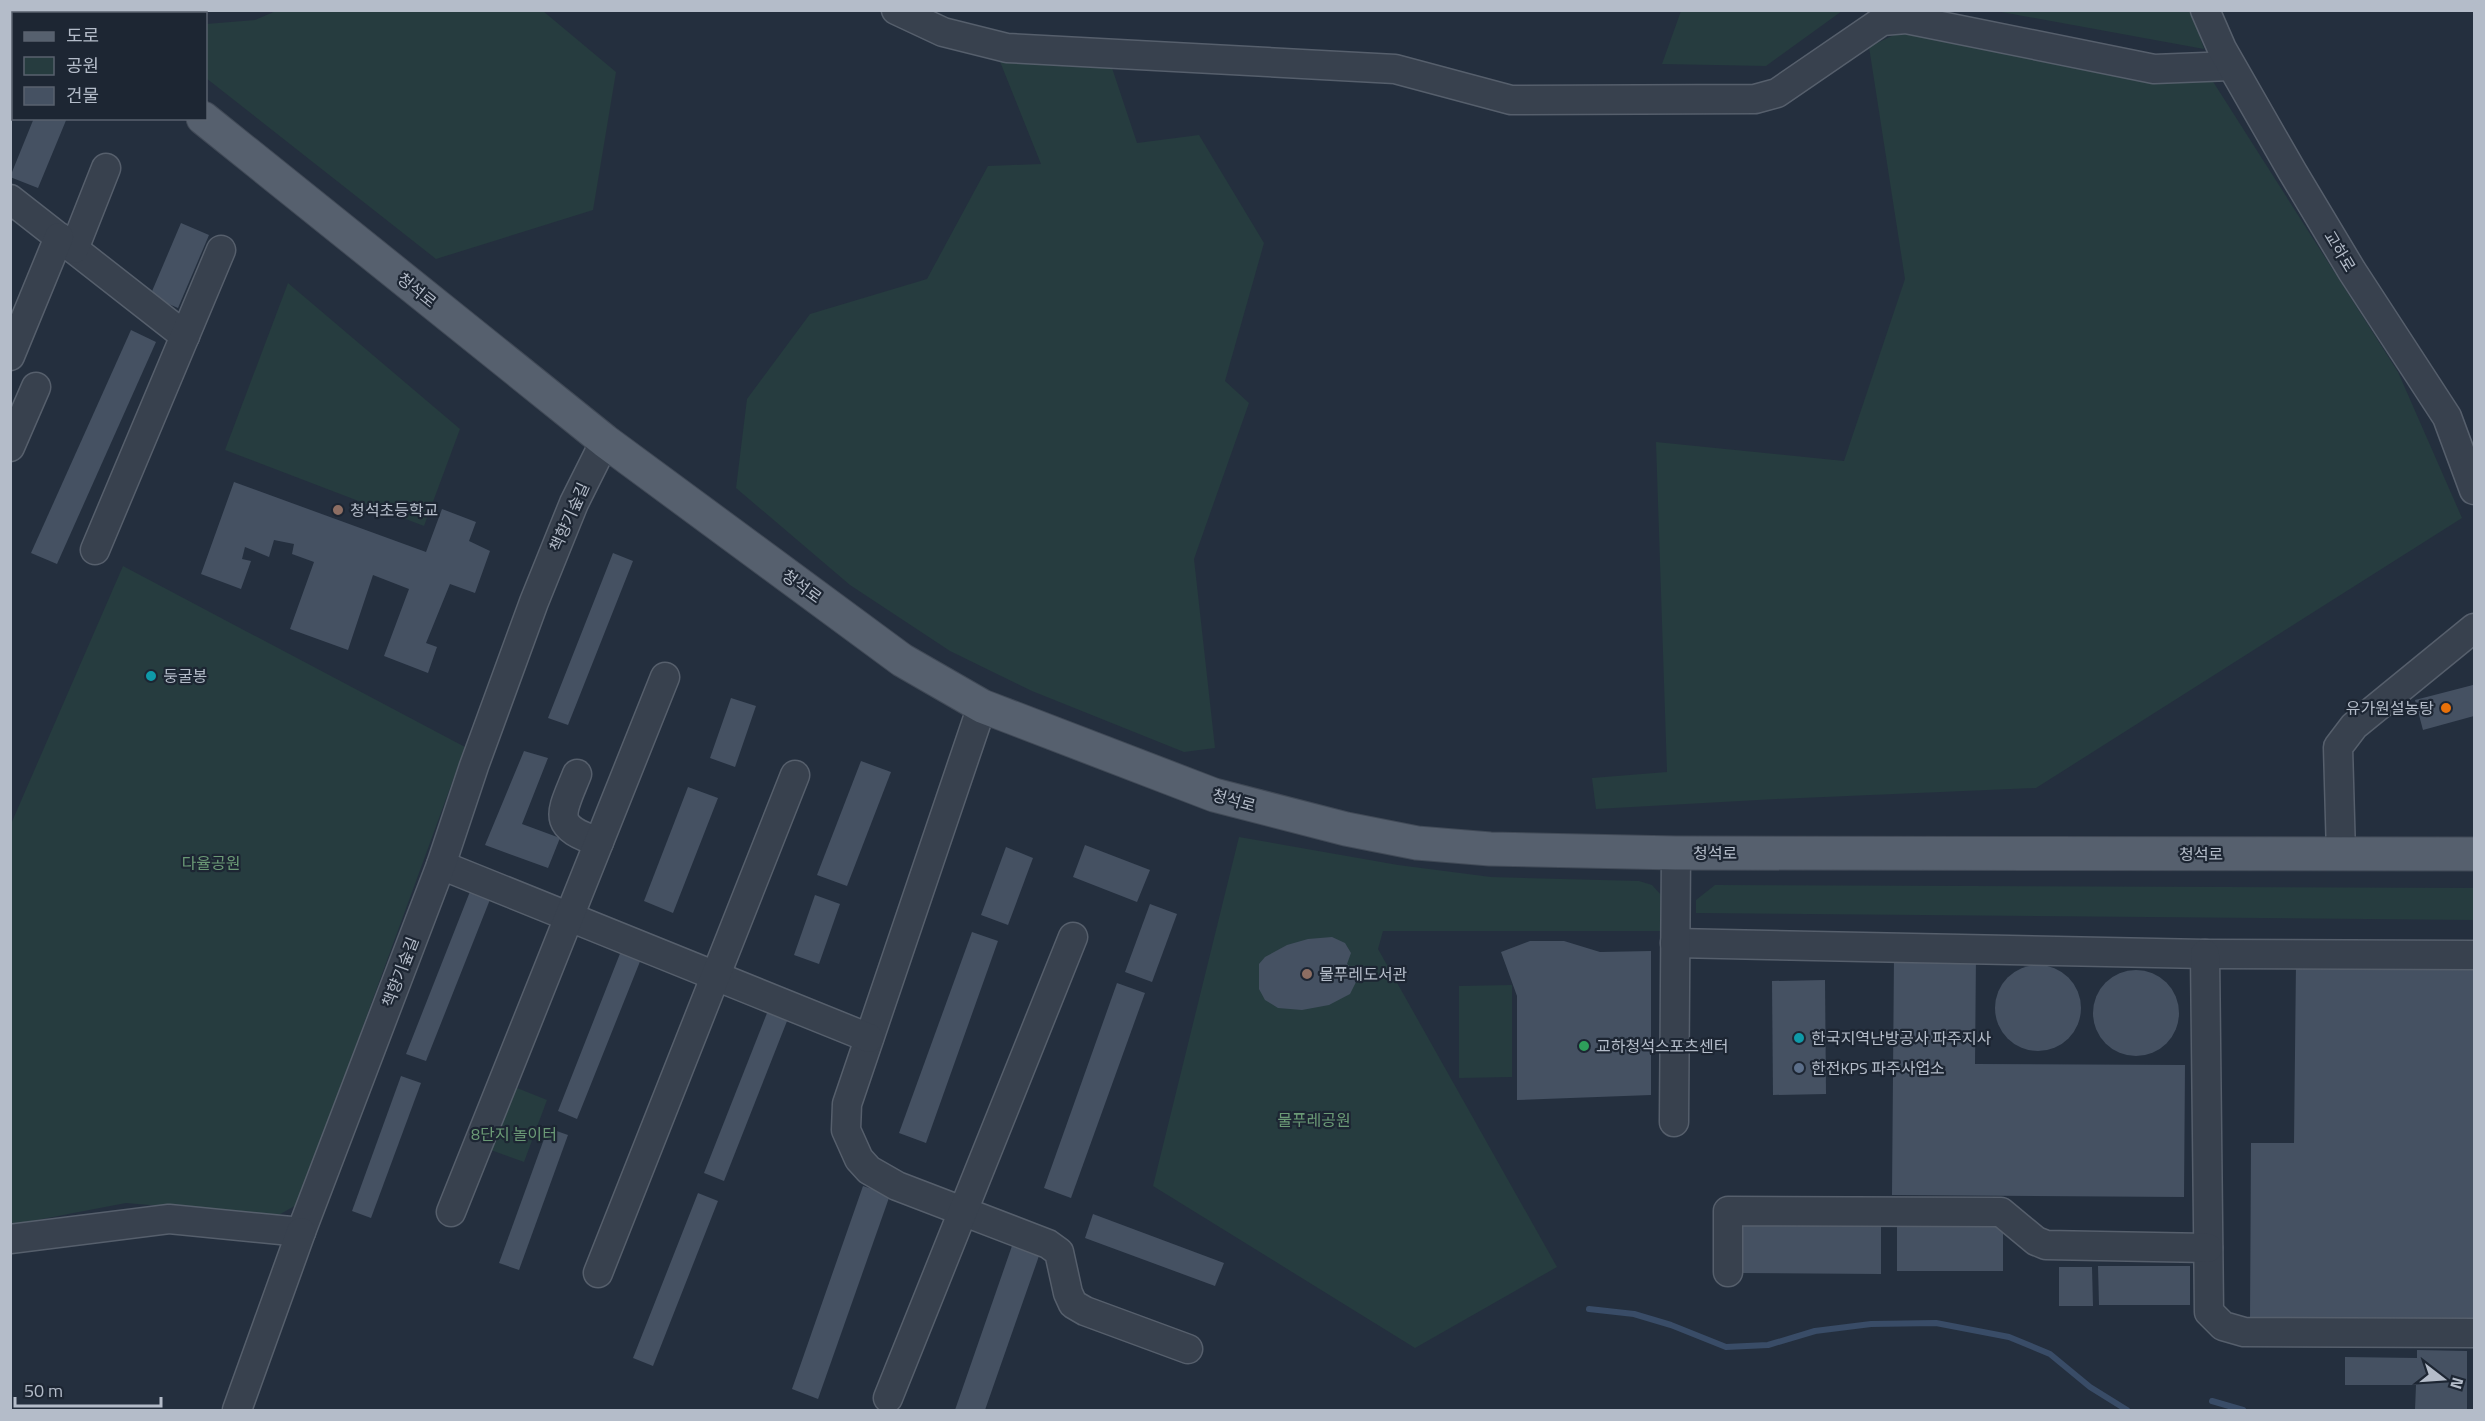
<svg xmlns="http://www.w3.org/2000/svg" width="2485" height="1421" font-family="'Titillium Web','Noto Sans KR',sans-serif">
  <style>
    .green { fill: #263c3f }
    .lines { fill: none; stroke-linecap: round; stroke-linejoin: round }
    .stream { stroke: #394c67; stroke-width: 6 }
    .building { fill: #455162 }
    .minor-casing { stroke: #565f6c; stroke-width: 31 }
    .major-casing { stroke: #414a57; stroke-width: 35 }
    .minor { stroke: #38414e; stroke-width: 28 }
    .major { stroke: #56606e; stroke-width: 33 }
    .education-dot { fill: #8d6e63; stroke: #1d2633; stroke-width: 2 }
    .culture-dot { fill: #0f9aa8; stroke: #1d2633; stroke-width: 2 }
    .food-dot { fill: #e8710a; stroke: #1d2633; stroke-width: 2 }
    .leisure-dot { fill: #2e9e5b; stroke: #1d2633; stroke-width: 2 }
    .service-dot { fill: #5c6f8a; stroke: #1d2633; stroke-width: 2 }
    .labels { text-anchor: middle; stroke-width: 4.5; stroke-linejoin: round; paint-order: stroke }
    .street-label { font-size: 16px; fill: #b4bcc9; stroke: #1d2633 }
    .poi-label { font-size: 16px; fill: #b4bcc9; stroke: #1d2633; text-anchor: start }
    .park-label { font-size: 16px; fill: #6b9a76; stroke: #1d2633 }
  </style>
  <rect width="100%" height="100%" fill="#242f3e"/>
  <g class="green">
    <path d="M 276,11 L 543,11 L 616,72 L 593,210 L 436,259 L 206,78 L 206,24 L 255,20 Z"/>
    <path d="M 1681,11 L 1681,10 L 1842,11 L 1766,66 L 1662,64 Z"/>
    <path d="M 1996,11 L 2192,11 L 2204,49 Z"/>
    <path d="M 1902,31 L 2212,80 L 2398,372 L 2462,518 L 2036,788 L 1776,799 L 1596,809 L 1592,778 L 1667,772 L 1656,442 L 1844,461 L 1905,279 L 1869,47 Z"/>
    <path d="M 999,59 L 1109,59 L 1137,143 L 1199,135 L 1264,243 L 1225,381 L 1249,403 L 1194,559 L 1215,748 L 1184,752 L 1032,691 L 950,651 L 850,585 L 736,488 L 747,399 L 810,314 L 927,279 L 988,166 L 1041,164 Z"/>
    <path d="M 288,283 L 460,429 L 424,526 L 225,450 Z"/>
    <path d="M 123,566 L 465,747 L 298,1204 L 277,1216 L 126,1203 L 11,1225 L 11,824 Z"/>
    <path d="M 1239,837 L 1398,865 L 1491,877 L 1639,881 L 1652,885 L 1662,896 L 1663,931 L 1383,931 L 1378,949 L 1557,1267 L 1415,1348 L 1153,1186 Z"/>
    <path d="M 1715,885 L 2474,888 L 2474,920 L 1696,913 L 1696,900 Z"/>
    <path d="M 1512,985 L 1512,1077 L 1459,1078 L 1459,986 Z"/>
    <path d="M 512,1086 L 547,1100 L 524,1162 L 488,1149 Z"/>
  </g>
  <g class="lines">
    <g class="stream">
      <path d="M 1589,1309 L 1634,1314 L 1671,1325 L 1726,1347 L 1768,1345 L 1815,1331 L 1871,1324 L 1936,1323 L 2009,1337 L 2050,1354 L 2090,1387 L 2127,1410"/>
      <path d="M 2212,1401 L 2243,1410"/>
    </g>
  </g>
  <g class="building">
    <path d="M 34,118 L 67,118 L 38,188 L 10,177 Z"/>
    <path d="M 181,223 L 209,235 L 178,308 L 150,296 Z"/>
    <path d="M 131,330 L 156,342 L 57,564 L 31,553 Z"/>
    <path d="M 234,482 L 426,552 L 442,509 L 476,522 L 469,541 L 490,551 L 475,593 L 450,584 L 426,643 L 437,647 L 428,673 L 384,656 L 409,589 L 373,575 L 348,650 L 290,629 L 314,562 L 292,554 L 294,544 L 274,540 L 269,557 L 245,547 L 242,559 L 251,561 L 241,589 L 201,574 Z"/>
    <path d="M 613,553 L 633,561 L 568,725 L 548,718 Z"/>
    <path d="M 2473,685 L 2474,716 L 2423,730 L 2415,700 Z"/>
    <path d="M 731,698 L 756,706 L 735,767 L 710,758 Z"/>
    <path d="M 524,751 L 548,758 L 522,824 L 560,838 L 548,868 L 485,845 Z"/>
    <path d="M 861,761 L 891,772 L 847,886 L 817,875 Z"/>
    <path d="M 688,787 L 718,798 L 673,913 L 644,901 Z"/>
    <path d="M 1085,845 L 1150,870 L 1137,902 L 1073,877 Z"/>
    <path d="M 1006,847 L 1033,858 L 1008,925 L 981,915 Z"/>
    <path d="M 471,889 L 491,897 L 426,1061 L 406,1054 Z"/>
    <path d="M 815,895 L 840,904 L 819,964 L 794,955 Z"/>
    <path d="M 1150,904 L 1177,914 L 1152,982 L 1125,972 Z"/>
    <path d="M 972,932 L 998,941 L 926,1143 L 899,1133 Z"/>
    <path d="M 1332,937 L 1345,943 L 1351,953 L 1347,964 L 1354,970 L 1356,982 L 1350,994 L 1329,1005 L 1302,1010 L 1278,1008 L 1265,1000 L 1259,989 L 1259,964 L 1265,957 L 1287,945 L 1308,939 Z"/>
    <path d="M 1530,941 L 1564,941 L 1600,952 L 1651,951 L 1651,1095 L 1517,1100 L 1517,996 L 1501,952 Z"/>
    <path d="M 623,946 L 643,954 L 577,1119 L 558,1111 Z"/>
    <path d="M 1894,955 L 1976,955 L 1975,1064 L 2185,1065 L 2184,1197 L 1892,1195 Z"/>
    <path d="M 2296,962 L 2474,963 L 2474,1320 L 2250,1319 L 2251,1143 L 2294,1143 Z"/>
    <circle cx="2038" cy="1008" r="43"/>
    <circle cx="2136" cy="1013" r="43"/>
    <path d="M 1825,980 L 1826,1094 L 1773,1095 L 1772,981 Z"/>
    <path d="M 1117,983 L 1145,993 L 1071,1198 L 1044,1188 Z"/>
    <path d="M 769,1008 L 789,1016 L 724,1181 L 704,1173 Z"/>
    <path d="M 401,1076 L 421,1083 L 371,1218 L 352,1211 Z"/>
    <path d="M 548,1128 L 568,1135 L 519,1270 L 499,1263 Z"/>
    <path d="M 863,1186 L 890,1195 L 818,1399 L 792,1389 Z"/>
    <path d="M 698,1193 L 718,1201 L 653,1366 L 633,1358 Z"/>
    <path d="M 1093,1214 L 1224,1263 L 1215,1286 L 1085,1238 Z"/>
    <path d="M 1741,1219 L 1881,1220 L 1881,1274 L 1741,1273 Z"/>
    <path d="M 1897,1220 L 2003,1221 L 2003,1271 L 1897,1271 Z"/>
    <path d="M 1013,1243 L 1040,1253 L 985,1410 L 955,1410 Z"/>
    <path d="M 2098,1266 L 2190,1266 L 2190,1305 L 2099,1305 Z"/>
    <path d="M 2059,1267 L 2092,1267 L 2093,1306 L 2059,1306 Z"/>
    <path d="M 2417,1350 L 2467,1351 L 2467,1410 L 2415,1410 L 2416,1385 L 2345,1385 L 2345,1357 L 2417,1358 Z"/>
  </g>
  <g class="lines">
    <defs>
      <g id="minor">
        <path d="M 896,10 L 943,32 L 1007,48 L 1395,69 L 1511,100 L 1755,99 L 1777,93 L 1882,21 L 1906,19 L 2154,69 L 2231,66"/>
        <path d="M 2205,10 L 2222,49 L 2292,171 L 2352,271 L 2447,417 L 2474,490"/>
        <path d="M 130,14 L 132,10"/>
        <path d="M 10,199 L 185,336"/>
        <path d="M 74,249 L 106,168"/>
        <path d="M 10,356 L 59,237"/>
        <path d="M 10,447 L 36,387"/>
        <path d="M 95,550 L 221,250"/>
        <path d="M 982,706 L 847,1104 L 846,1130 L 859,1159 L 869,1170 L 897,1186 L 1048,1244 L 1059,1252 L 1068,1293 L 1073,1304 L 1085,1311 L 1188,1349"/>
        <path d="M 577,774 C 561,814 550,826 599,842"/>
        <path d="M 2341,854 L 2338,747 L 2354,726 L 2474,628"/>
        <path d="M 441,865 L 869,1038"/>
        <path d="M 1675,943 L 2205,954 L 2474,955"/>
        <path d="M 2205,954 L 2209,1312 L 2223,1326 L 2244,1332 L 2474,1333"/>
        <path d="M 1674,1122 L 1676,853"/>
        <path d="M 451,1212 L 665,677"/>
        <path d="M 10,1239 L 169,1219 L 301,1232 L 441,865 L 474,766 L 534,602 L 574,503 L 605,441"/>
        <path d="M 1728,1272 L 1728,1211 L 2001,1212 L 2036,1241 L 2046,1245 L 2208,1248"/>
        <path d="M 598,1273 L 795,775"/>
        <path d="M 888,1398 L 1073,937"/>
        <path d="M 237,1410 L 301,1232"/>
      </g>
      <g id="major">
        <path d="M 72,10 L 76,14"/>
        <path d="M 203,118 L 605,441 L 902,660 L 982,706 L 1214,795 L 1346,829 L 1417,843 L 1490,849 L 1676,853 L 2474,854"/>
      </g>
    </defs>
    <use href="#minor" class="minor-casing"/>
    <use href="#major" class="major-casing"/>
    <use href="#minor" class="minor"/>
    <use href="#major" class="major"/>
  </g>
  <g class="education-dot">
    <circle cx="338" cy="510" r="6"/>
    <circle cx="1307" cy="974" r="6"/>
  </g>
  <g class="culture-dot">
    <circle cx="151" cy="676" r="6"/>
    <circle cx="1799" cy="1038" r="6"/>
  </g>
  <circle class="food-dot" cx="2446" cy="708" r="6"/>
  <circle class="leisure-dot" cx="1584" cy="1046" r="6"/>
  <circle class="service-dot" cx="1799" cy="1068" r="6"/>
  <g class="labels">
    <g class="street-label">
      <text transform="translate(2340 251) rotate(59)" y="6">교하로</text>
      <text transform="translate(417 290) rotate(39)" y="6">청석로</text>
      <text transform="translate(569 517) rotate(-66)" y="6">책향기숲길</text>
      <text transform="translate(802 586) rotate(36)" y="6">청석로</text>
      <text transform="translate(1234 800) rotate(15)" y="6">청석로</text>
      <text x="1715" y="859">청석로</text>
      <text x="2201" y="860">청석로</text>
      <text transform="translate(400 972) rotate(-69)" y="6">책향기숲길</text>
    </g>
    <g class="poi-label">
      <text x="350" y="516">청석초등학교</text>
      <text x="163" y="682">둥굴봉</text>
      <text x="2434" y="714" text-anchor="end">유가원설농탕</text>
      <text x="1319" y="980">물푸레도서관</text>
      <text x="1811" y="1044">한국지역난방공사 파주지사</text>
      <text x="1596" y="1052">교하청석스포츠센터</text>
      <text x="1811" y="1074">한전KPS 파주사업소</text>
    </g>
    <g class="park-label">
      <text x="211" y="869">다율공원</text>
      <text x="1314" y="1126">물푸레공원</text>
      <text x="514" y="1140">8단지 놀이터</text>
    </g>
  </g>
  <rect width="2485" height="1421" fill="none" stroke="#b4bcc9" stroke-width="24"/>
  <rect x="12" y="12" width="195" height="108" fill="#1d2633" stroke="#59626f" stroke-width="1.5"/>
  <rect x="24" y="32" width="30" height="9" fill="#56606e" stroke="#59626f" stroke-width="1.5"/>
  <text x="66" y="42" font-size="18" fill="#b4bcc9">도로</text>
  <rect x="24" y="57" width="30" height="18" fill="#263c3f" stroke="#59626f" stroke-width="1.5"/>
  <text x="66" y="72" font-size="18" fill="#b4bcc9">공원</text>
  <rect x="24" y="87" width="30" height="18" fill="#455162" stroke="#59626f" stroke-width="1.5"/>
  <text x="66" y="102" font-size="18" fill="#b4bcc9">건물</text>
  <g transform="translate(2443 1379) rotate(107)" stroke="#1d2633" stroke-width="4.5" paint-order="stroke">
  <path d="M0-4.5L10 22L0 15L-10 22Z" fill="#b4bcc9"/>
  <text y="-9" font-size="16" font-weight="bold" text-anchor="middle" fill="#b4bcc9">N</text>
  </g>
  <path d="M15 1397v9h146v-9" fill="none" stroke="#b4bcc9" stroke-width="3"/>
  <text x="24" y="1397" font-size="18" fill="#b4bcc9" stroke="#1d2633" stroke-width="4.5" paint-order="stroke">50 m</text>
</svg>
